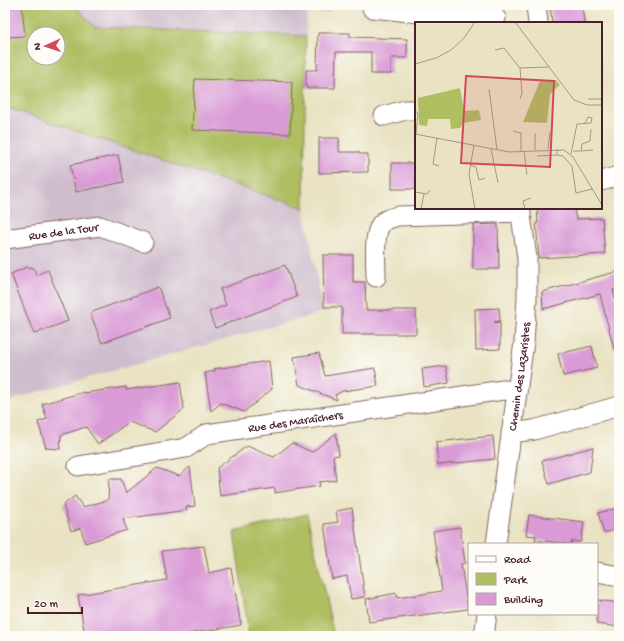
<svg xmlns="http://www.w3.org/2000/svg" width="624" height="641" font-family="'Gochi Hand',sans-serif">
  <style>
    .industrial { fill: #cfbdce }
    .green { fill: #aebe61; stroke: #7c6e46; fill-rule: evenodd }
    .building { fill: #d99ad6 }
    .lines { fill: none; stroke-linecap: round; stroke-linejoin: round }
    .minor-casing { stroke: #826460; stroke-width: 21 }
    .minor { stroke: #fff; stroke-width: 19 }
    .labels { text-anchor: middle; stroke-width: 3; stroke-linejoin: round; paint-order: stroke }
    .street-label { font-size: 12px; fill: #4a1f2b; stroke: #fdfcf7 }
    .inset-road { fill: none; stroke: #a99586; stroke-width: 1 }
    .view { fill: #d1495b; fill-opacity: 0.15; stroke: #d1495b; stroke-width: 2 }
    .inset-edge { fill: none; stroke: #4a1f2b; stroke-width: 2 }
  </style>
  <rect width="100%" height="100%" fill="#fdfcf7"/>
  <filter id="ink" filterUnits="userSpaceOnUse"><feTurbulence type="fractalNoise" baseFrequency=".025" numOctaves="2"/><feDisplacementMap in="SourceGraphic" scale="8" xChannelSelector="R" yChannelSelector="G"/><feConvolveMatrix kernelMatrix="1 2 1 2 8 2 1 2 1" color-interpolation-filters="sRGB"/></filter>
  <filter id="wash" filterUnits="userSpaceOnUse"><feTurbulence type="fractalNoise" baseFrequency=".012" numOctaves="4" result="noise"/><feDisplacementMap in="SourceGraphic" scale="16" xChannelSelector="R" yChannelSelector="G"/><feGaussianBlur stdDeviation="0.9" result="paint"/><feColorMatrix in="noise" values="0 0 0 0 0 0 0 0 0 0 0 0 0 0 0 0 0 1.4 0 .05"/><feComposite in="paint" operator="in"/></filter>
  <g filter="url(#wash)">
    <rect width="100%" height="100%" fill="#e9e3c3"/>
    <g class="industrial">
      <path d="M 74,5 L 329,5 L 329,13 L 307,11 L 306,36 L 95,27 Z"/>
      <path d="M 5,107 L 304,208 L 323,312 L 30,394 L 5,403 Z"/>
    </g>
    <g class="green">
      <path d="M 5,5 L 74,5 L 95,27 L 306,36 L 304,208 L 5,107 ZM 34,34 L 58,34 L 58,58 L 34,58 Z"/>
      <path d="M 307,514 L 334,636 L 249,636 L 234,532 Z"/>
    </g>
    <g id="blocks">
      <g class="building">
        <path d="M 550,5 L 582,5 L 584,23 L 552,23 Z"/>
        <path d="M 22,6 L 25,36 L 8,37 L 5,8 Z"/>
        <path d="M 318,33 L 350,33 L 350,37 L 407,39 L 407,58 L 391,58 L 391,74 L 371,74 L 371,52 L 336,52 L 335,88 L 306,88 L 306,70 L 317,70 Z"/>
        <path d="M 195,79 L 292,82 L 290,134 L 192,130 Z"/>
        <path d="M 319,138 L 339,138 L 339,152 L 359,152 L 359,154 L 368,154 L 368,172 L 319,173 Z"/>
        <path d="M 118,155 L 124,182 L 76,192 L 70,165 Z"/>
        <rect x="392" y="163" width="24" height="26"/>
        <path d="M 537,208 L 574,208 L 576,219 L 602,218 L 605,254 L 539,258 L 536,223 L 538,223 Z"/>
        <path d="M 498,224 L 499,269 L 473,269 L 473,225 Z"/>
        <path d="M 323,255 L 353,255 L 353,282 L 365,282 L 366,310 L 416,310 L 416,334 L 342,334 L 342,307 L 324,307 Z"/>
        <path d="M 285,265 L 297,297 L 215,328 L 209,312 L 226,305 L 220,289 Z"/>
        <path d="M 27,267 L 34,268 L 36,275 L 48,270 L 68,321 L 34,334 L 11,274 Z"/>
        <path d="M 619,271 L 619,289 L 613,290 L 619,314 L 619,348 L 614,349 L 600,294 L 543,309 L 542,292 Z"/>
        <path d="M 158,287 L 170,318 L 102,343 L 90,313 Z"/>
        <path d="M 499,308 L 500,321 L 494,322 L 500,323 L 500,349 L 476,350 L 475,309 Z"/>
        <path d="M 592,346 L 597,368 L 563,376 L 558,354 Z"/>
        <path d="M 319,353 L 325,376 L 375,368 L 378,386 L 343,391 L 335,395 L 337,400 L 299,385 L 294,357 Z"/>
        <path d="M 269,361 L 272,389 L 244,412 L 221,403 L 211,411 L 205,373 L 215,371 L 214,369 Z"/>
        <path d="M 446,366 L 449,383 L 424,387 L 422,369 Z"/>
        <path d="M 180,382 L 184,409 L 155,432 L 129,422 L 98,444 L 86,427 L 61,435 L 60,449 L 46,448 L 38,422 L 47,419 L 42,404 L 84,392 L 84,393 L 126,387 L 126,390 Z"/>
        <path d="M 336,433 L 339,455 L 333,456 L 336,480 L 319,482 L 320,486 L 292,490 L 275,493 L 275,488 L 220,496 L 217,468 L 247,446 L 274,457 L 292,443 L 312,452 Z"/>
        <path d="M 493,436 L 495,459 L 438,465 L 436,442 Z"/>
        <path d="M 593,447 L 590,472 L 549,484 L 542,461 Z"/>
        <path d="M 190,467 L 195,506 L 186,507 L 187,510 L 123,519 L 127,530 L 85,543 L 81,528 L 71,531 L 63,505 L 75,496 L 83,507 L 108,500 L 109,479 L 121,479 L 126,493 L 157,468 L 179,476 Z"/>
        <path d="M 352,508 L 365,597 L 351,599 L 347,576 L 332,579 L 324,524 L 338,522 L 336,511 Z"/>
        <path d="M 617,508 L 619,529 L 604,533 L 598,513 Z"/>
        <path d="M 529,515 L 584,522 L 581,542 L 572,541 L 571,544 L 568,544 L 535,540 L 536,536 L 526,535 Z"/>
        <path d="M 460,527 L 465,563 L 461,564 L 468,609 L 369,622 L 366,599 L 397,593 L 397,598 L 442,591 L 433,531 Z"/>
        <path d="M 204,546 L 209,573 L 231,568 L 241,625 L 176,636 L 85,636 L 78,595 L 167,580 L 162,551 Z"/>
        <path d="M 597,600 L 619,603 L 619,627 L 597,624 Z"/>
      </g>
    </g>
  </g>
  <g filter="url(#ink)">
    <use href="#blocks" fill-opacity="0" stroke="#826460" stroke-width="1"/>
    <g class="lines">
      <defs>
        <g id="minor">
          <path d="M 536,5 L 538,23"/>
          <path d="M 372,8 L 477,19 L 496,18"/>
          <path d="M 384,116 L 405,110 L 416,110"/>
          <path d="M 601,181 L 619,176"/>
          <path id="s1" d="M 5,239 L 100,226 L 143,242"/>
          <path d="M 376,277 C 376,264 373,235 381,224 C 385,219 391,218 398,216 L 521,212"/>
          <path d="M 511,433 L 534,430 L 619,406"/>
          <path id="s2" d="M 78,466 L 186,448 L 207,434 L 503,390 L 517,391"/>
          <path id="s3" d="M 496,544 L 524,342 L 527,299 L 527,258 L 520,208"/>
          <path d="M 597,572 L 619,576"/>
          <path d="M 484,636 L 487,614"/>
        </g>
      </defs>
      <use href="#minor" class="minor-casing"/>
      <use href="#minor" class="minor"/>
    </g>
  </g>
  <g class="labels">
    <g class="street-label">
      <text dy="4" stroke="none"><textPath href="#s1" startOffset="59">Rue de la Tour</textPath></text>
      <text dy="4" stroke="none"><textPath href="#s3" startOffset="169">Chemin des Lazaristes</textPath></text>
      <text dy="4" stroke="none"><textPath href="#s2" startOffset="224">Rue des Maraîchers</textPath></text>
    </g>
  </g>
  <g transform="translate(415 22)">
    <rect width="187" height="187" fill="#e9e3c3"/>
    <path d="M 141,58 L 145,63 L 135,72 L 132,101 L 108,100 L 125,59 ZM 45,66 L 49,89 L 64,88 L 66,98 L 48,101 L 45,106 L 36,107 L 35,97 L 13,97 L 12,104 L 4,103 L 3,76 Z" fill="#aebe61"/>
    <path class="inset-road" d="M 100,0 L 159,78 L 172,83 L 187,83M 80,28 L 89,26 L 105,46 L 134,45M 0,42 L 21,36 L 36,28 L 49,16 L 60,0M 74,67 L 82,128M 105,77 L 107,71 L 105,46M 173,77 L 187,77M 0,89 L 3,91 L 1,112M 98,109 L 106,111 L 106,129M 0,112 L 94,130 L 149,128 L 158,135 L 187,183M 22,116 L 18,142 L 24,144M 59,123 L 54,152 L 60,187M 76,127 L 83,161M 133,127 L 135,110M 120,128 L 120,111M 109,129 L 112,153M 158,129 L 166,129 L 167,122 L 175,119 L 176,107M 166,129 L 178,128M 156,132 L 162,102 L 176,101 L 177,96 L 173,95 L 170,101M 142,133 L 148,134 L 157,144 L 161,171 L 177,167M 122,134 L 142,133 L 142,127M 55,143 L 61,145 L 64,158 L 70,156M 0,170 L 12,172 L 15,168M 6,187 L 9,172M 110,187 L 108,179 L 116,176"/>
    <path class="view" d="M 51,54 L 139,59 L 135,145 L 46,141 Z"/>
    <rect width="187" height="187" class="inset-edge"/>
  </g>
  <rect width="624" height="641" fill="none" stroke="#fdfcf7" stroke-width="20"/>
  <rect x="468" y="543" width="130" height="72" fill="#fdfcf7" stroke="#b5a4a5"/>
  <rect x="476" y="556" width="20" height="6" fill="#ffffff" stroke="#b5a4a5"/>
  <text x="504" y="563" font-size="12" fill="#4a1f2b">Road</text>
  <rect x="476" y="573" width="20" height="12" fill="#aebe61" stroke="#b5a4a5"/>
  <text x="504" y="583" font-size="12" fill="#4a1f2b">Park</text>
  <rect x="476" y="593" width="20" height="12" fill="#d99ad6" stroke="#b5a4a5"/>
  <text x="504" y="603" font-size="12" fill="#4a1f2b">Building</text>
  <g transform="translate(46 46) rotate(267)"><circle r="19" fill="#fdfcf7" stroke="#b5a4a5"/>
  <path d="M0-3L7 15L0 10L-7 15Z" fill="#d1495b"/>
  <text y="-6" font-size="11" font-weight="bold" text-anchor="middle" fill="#4a1f2b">N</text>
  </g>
  <path d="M28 607v6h54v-6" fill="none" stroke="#4a1f2b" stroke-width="2"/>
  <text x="34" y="607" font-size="12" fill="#4a1f2b" stroke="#fdfcf7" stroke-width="3" paint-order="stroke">20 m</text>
</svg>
